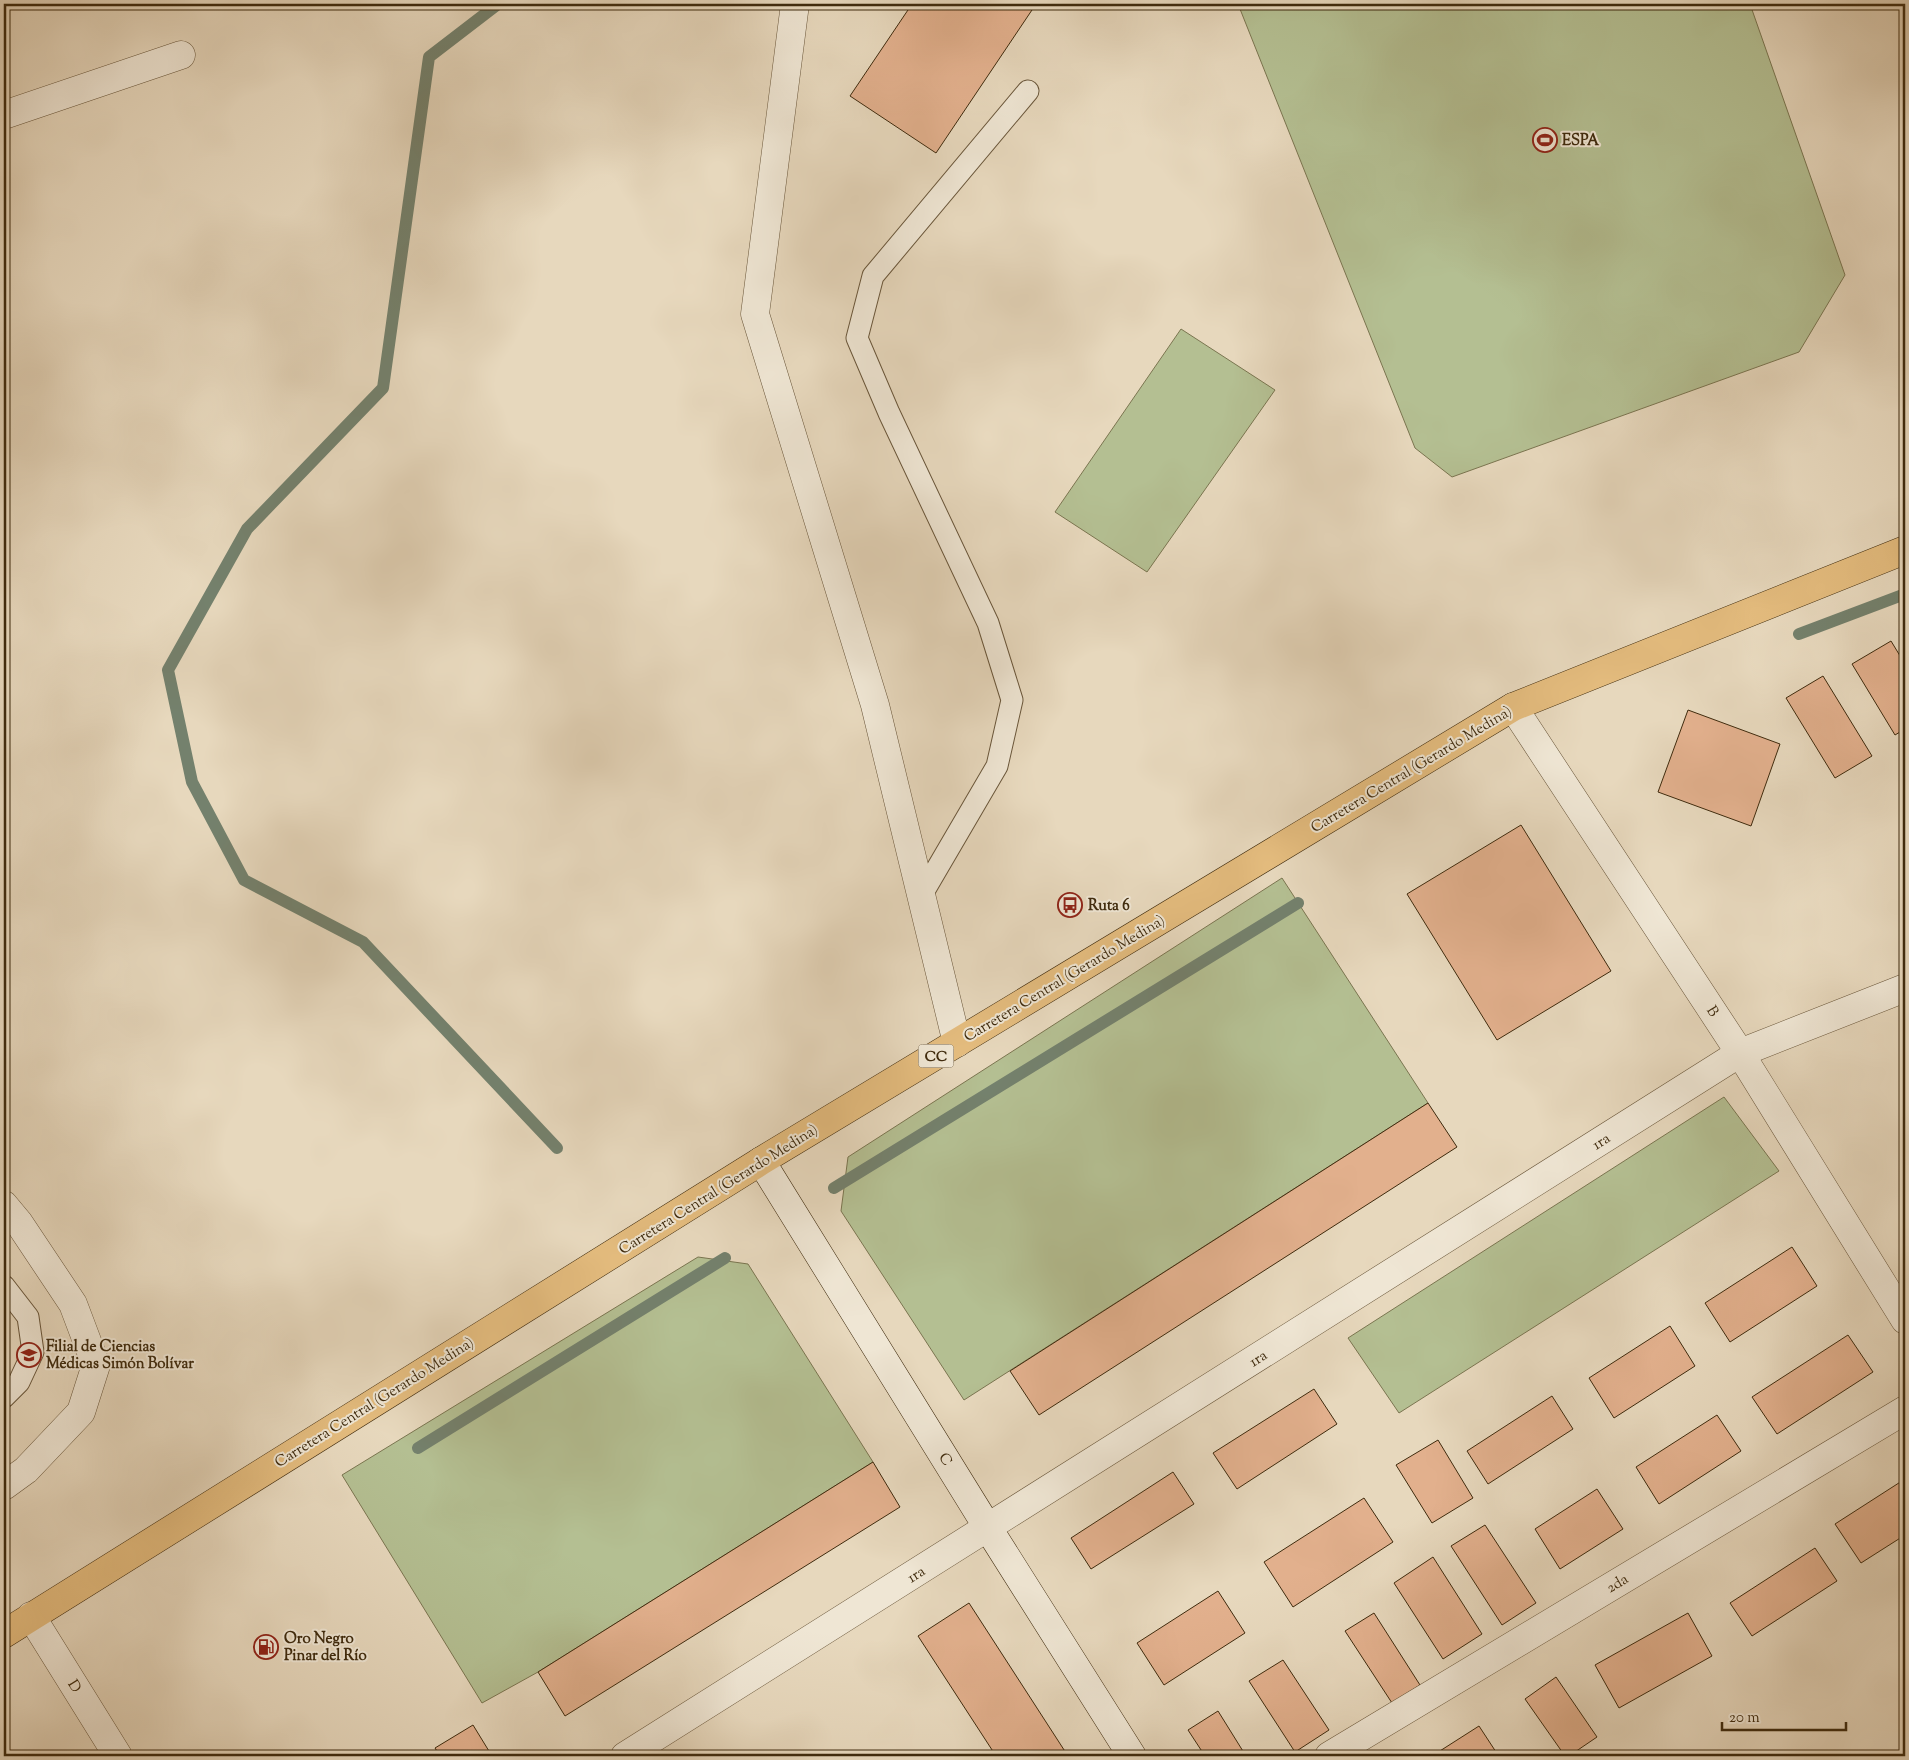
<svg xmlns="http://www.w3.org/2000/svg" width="1909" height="1760" font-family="'Sorts Mill Goudy',serif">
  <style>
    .green { fill: #b4bf92; stroke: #7a7550 }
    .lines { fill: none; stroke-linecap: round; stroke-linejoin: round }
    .stream { stroke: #74816d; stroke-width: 12 }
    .building { fill: #e2b08d; stroke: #3f2b0e }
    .lane-casing { stroke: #69563a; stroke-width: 23 }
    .street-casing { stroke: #69563a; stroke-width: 29 }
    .secondary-casing { stroke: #3f2b0e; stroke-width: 29 }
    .primary-casing { stroke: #3f2b0e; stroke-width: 29 }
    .lane { stroke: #efe6d4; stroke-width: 21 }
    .street { stroke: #efe6d4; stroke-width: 28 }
    .secondary { stroke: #efe6d4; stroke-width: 28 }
    .primary { stroke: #e4bc7e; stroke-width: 28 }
    .labels { text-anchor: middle; stroke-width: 4; stroke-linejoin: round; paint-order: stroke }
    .shield { fill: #efe6d4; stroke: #746349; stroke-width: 1 }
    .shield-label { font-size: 14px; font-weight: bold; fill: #3f2b0e }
    .poi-label { font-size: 15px; font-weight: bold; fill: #3f2b0e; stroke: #efe6d4; text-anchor: start }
    .street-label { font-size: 15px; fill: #3f2b0e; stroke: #efe6d4 }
  </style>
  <rect width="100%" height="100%" fill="#e7d8bd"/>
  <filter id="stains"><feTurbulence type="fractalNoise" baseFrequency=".004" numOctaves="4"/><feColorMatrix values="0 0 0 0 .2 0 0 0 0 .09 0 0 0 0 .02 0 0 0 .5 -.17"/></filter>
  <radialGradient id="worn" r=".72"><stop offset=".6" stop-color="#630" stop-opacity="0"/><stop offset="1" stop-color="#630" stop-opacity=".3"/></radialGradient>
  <g class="green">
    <path d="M 1238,4 L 1750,4 L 1845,275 L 1799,352 L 1452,477 L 1415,448 Z"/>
    <path d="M 1181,329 L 1275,390 L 1147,572 L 1055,512 Z"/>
    <path d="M 1282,878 L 1428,1103 L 964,1400 L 841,1211 L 848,1157 Z"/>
    <path d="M 1724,1097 L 1779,1171 L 1399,1413 L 1348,1338 Z"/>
    <path d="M 698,1257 L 748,1264 L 873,1462 L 538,1672 L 482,1703 L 342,1475 Z"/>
  </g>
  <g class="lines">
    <g class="stream">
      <path d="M 498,4 L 429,57 L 383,388 L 247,529 L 168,670 L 192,782 L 244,880 L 363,942 L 557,1148"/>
      <path d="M 1799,634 L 1905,594"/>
      <path d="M 834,1188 L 1298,903"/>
      <path d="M 418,1448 L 725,1258"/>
    </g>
  </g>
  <g class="building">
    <path d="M 912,4 L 1036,4 L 936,153 L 850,96 Z"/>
    <path d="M 1891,641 L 1905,664 L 1905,729 L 1895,735 L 1852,664 Z"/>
    <path d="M 1823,676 L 1872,756 L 1835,778 L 1786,698 Z"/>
    <path d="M 1688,710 L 1780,744 L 1751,826 L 1658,792 Z"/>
    <path d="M 1521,825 L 1611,971 L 1497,1040 L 1407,894 Z"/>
    <path d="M 1428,1103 L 1457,1147 L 1039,1415 L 1010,1371 Z"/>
    <path d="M 1792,1247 L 1817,1286 L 1730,1342 L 1705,1303 Z"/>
    <path d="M 1670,1326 L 1695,1366 L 1614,1418 L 1589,1378 Z"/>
    <path d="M 1848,1335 L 1873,1372 L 1777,1434 L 1752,1397 Z"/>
    <path d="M 1314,1389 L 1337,1424 L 1237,1489 L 1213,1453 Z"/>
    <path d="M 1552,1396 L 1573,1429 L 1488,1484 L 1467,1451 Z"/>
    <path d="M 1717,1415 L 1741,1451 L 1659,1504 L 1636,1467 Z"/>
    <path d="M 1438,1440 L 1473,1498 L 1432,1523 L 1396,1465 Z"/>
    <path d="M 873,1462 L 900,1507 L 565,1716 L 538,1672 Z"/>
    <path d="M 1173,1472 L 1194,1504 L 1091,1569 L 1071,1538 Z"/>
    <path d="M 1905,1479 L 1905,1535 L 1861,1563 L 1835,1524 Z"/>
    <path d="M 1597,1489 L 1623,1529 L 1560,1569 L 1535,1529 Z"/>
    <path d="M 1364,1498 L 1393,1542 L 1293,1607 L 1264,1562 Z"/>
    <path d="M 1485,1525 L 1536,1603 L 1502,1625 L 1451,1546 Z"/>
    <path d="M 1815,1548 L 1837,1581 L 1752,1636 L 1730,1603 Z"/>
    <path d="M 1433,1557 L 1482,1634 L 1443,1659 L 1394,1583 Z"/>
    <path d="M 1218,1591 L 1245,1633 L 1164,1685 L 1137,1643 Z"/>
    <path d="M 969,1603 L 1068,1756 L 996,1756 L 918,1636 Z"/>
    <path d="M 1374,1613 L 1420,1685 L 1392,1703 L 1345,1631 Z"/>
    <path d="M 1688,1613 L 1712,1656 L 1619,1708 L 1595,1665 Z"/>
    <path d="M 1283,1660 L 1329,1730 L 1295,1752 L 1249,1681 Z"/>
    <path d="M 1556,1677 L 1597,1737 L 1569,1756 L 1565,1756 L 1525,1699 Z"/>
    <path d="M 1218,1711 L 1246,1756 L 1205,1756 L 1188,1730 Z"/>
    <path d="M 473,1725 L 492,1756 L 440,1756 L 435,1748 Z"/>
    <path d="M 1479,1726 L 1498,1755 L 1497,1756 L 1432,1756 Z"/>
  </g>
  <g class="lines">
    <defs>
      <g id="lane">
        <path d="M 921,896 L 997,766 L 1012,700 L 988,623 L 889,413 L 857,338 L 873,276 L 1028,91"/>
        <path d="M 4,1286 L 28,1317 L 33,1352 L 19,1382 L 4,1397"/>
      </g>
      <g id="street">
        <path d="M 795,4 L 755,314 L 875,705 L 957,1043"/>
        <path d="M 4,115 L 181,55"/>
        <path d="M 1513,707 L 1740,1053 L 1905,1320"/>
        <path d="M 4,1205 L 19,1223 L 73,1304 L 96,1365 L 81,1412 L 26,1470 L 4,1486"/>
        <path d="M 31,1616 L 118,1756"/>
        <path d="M 625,1756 L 1740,1053 L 1905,988"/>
        <path d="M 1329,1756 L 1905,1410"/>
      </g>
      <path id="secondary" d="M 761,1161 L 988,1528 L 1132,1756"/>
      <path id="primary" d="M 4,1634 L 761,1161 L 1513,707 L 1905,550"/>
    </defs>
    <use href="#lane" class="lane-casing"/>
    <use href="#street" class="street-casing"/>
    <use href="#secondary" class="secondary-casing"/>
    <use href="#primary" class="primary-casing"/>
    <use href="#lane" class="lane"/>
    <use href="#street" class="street"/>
    <use href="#secondary" class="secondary"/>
    <use href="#primary" class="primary"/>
  </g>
  <defs>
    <symbol id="stadium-ring" viewBox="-11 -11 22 22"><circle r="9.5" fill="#efe6d4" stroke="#8f2418" stroke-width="1.5"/><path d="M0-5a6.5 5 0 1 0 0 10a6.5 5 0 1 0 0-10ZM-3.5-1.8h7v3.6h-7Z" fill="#8f2418"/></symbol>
    <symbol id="bus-ring" viewBox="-11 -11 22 22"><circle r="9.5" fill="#efe6d4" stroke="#8f2418" stroke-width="1.5"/><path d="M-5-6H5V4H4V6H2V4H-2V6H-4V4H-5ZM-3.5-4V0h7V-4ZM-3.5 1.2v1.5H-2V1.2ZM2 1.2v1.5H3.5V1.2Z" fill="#8f2418"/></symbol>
    <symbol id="university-ring" viewBox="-11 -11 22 22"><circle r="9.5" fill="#efe6d4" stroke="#8f2418" stroke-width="1.5"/><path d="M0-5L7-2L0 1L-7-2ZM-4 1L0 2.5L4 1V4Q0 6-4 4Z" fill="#8f2418"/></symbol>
    <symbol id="fuel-ring" viewBox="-11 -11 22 22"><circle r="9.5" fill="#efe6d4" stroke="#8f2418" stroke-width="1.5"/><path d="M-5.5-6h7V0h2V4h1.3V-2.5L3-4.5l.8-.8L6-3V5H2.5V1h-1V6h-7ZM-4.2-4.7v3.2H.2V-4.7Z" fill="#8f2418"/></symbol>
  </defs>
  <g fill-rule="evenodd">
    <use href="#stadium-ring" x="1531" y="126" width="28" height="28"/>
    <use href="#bus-ring" x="1056" y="891" width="28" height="28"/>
    <use href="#university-ring" x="15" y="1341" width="28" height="28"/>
    <use href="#fuel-ring" x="252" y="1633" width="28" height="28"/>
  </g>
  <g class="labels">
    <rect class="shield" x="918.5" y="1044.5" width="35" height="23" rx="4"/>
    <g class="shield-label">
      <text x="936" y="1061">CC</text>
    </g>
    <g class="poi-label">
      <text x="1562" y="145">ESPA</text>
      <text x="1088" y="910">Ruta 6</text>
      <text x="46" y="1351">Filial de Ciencias<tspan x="46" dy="17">Médicas Simón Bolívar</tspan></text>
      <text x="284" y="1643">Oro Negro<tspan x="284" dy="17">Pinar del Río</tspan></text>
    </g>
    <g class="street-label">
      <text transform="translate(1411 769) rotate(-31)" y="5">Carretera Central (Gerardo Medina)</text>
      <text transform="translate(1064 978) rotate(-31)" y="5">Carretera Central (Gerardo Medina)</text>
      <text transform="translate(1713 1011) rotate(57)" y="5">B</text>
      <text transform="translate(1601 1141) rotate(-32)" y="5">1ra</text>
      <text transform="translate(718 1189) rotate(-32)" y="5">Carretera Central (Gerardo Medina)</text>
      <text transform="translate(1258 1358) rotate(-32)" y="5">1ra</text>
      <text transform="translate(374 1402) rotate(-32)" y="5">Carretera Central (Gerardo Medina)</text>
      <text transform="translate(946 1459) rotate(58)" y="5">C</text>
      <text transform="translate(916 1574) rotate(-32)" y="5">1ra</text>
      <text transform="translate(1617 1583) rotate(-31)" y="5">2da</text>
      <text transform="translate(75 1686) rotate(58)" y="5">D</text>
    </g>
  </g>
  <rect width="1909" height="1760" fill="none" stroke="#e7d8bd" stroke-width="20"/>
  <rect x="5" y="5" width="1899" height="1750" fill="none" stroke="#3f2b0e" stroke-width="2.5"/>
  <rect x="10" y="10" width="1889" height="1740" fill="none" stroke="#3f2b0e"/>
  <path d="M1722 1722v8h124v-8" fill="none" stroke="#3f2b0e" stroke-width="2.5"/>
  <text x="1729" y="1722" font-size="15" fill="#3f2b0e" stroke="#efe6d4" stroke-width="4" paint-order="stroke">20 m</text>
  <rect width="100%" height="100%" filter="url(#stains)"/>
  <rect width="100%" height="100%" fill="url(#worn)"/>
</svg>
